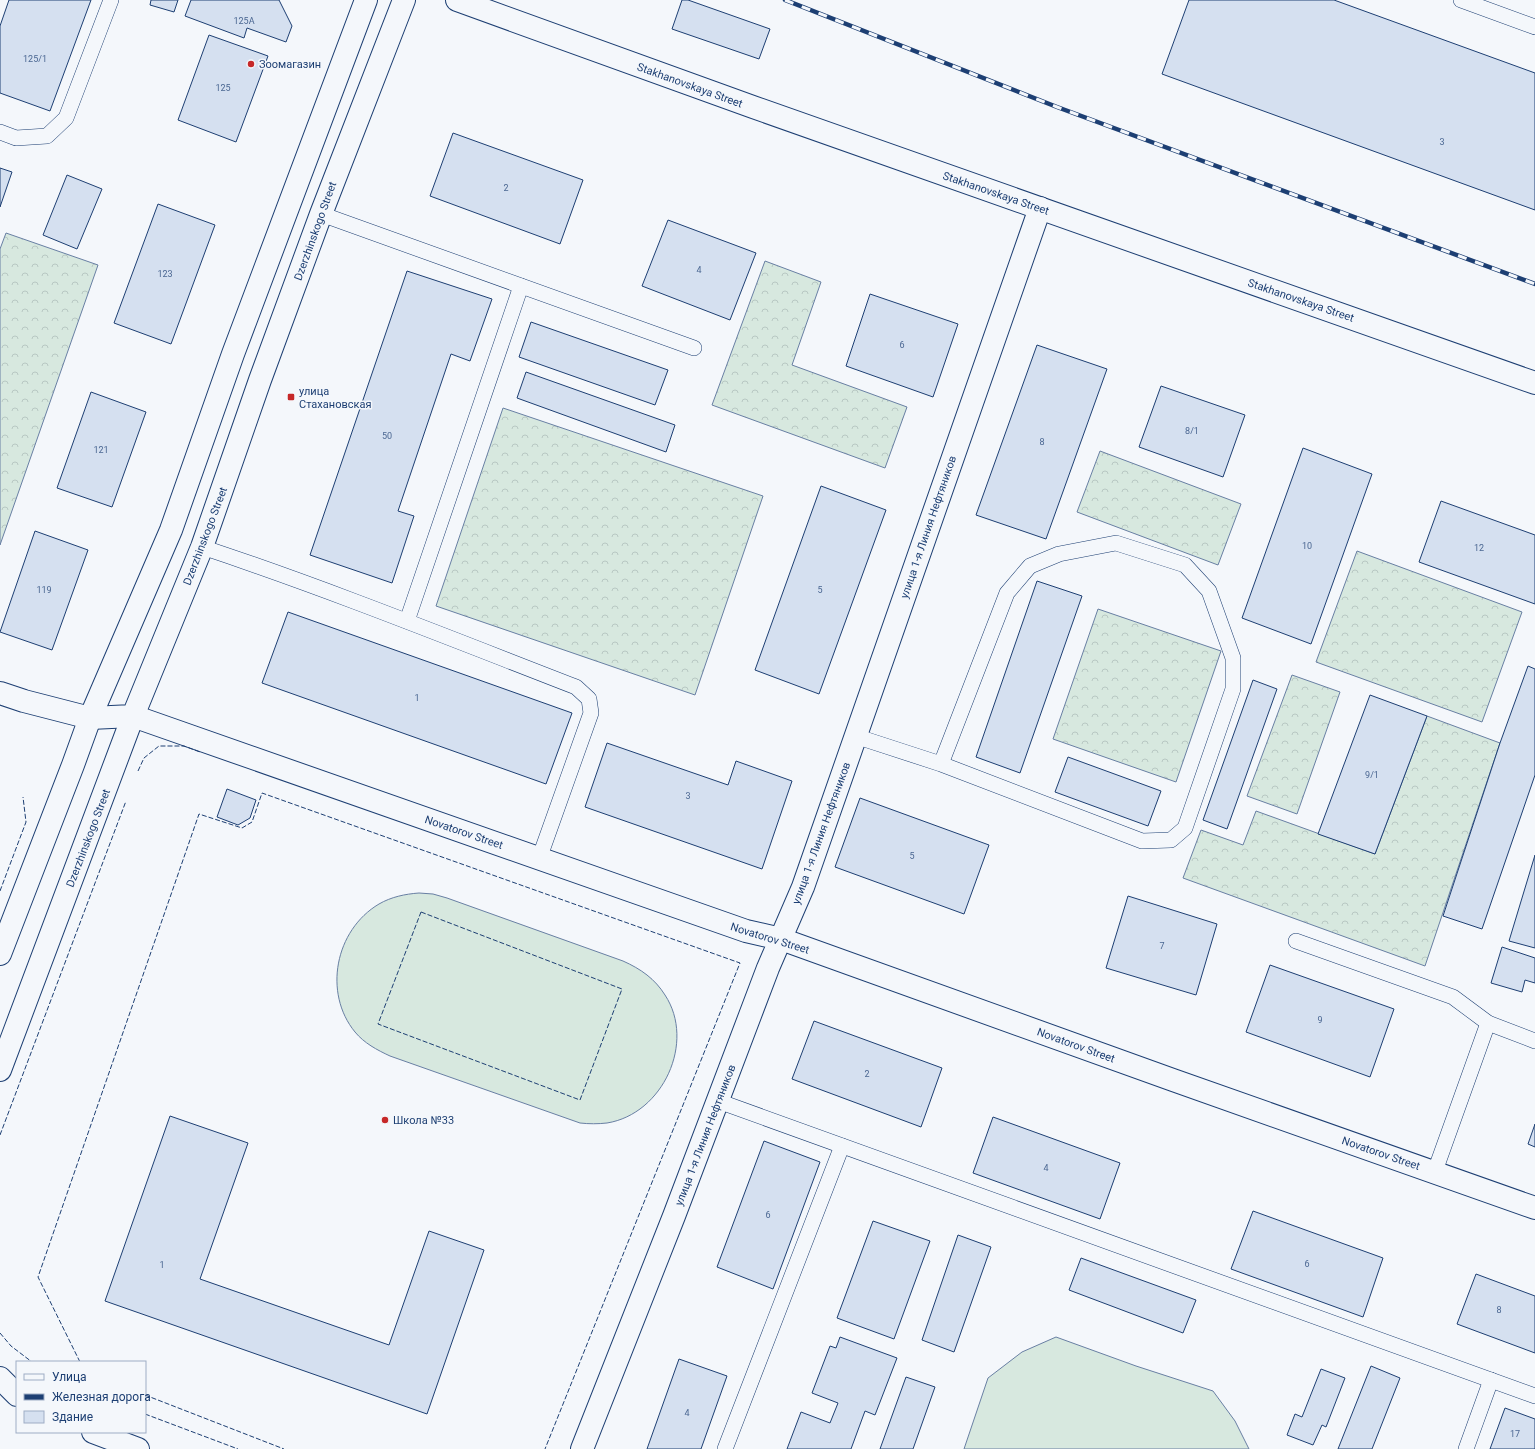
<svg xmlns="http://www.w3.org/2000/svg" width="1535" height="1449" font-family="Roboto,sans-serif">
  <style>
    .grass { fill: #d7e8df; stroke: #687fa3 }
    .forest { fill: url(#forest-crowns); stroke: #687fa3 }
    .building { fill: #d5e0f0; stroke: #1d3f73 }
    .lines { fill: none; stroke-linecap: round; stroke-linejoin: round }
    .service-casing { stroke: #1d3f73; stroke-width: 16 }
    .minor-casing { stroke: #1d3f73; stroke-width: 24 }
    .tertiary-casing { stroke: #1d3f73; stroke-width: 24 }
    .secondary-casing { stroke: #1d3f73; stroke-width: 24 }
    .primary-casing { stroke: #1d3f73; stroke-width: 24 }
    .service { stroke: #f4f7fb; stroke-width: 15 }
    .minor { stroke: #f4f7fb; stroke-width: 22 }
    .tertiary { stroke: #f4f7fb; stroke-width: 22 }
    .secondary { stroke: #f4f7fb; stroke-width: 22 }
    .primary { stroke: #f4f7fb; stroke-width: 22 }
    .rail-casing { stroke: #1d3f73; stroke-width: 4.5 }
    .rail { stroke: #f4f7fb; stroke-width: 3; stroke-dasharray: 9; stroke-linecap: butt }
    .fence { stroke: #1d3f73; stroke-width: 1; stroke-dasharray: 5 2; stroke-linecap: butt }
    .poi-dot { fill: #c62828; stroke: #f4f7fb; stroke-width: 1.5 }
    .labels { text-anchor: middle; stroke-width: 3; stroke-linejoin: round; paint-order: stroke }
    .number-label { font-size: 9px; fill: #4b6792 }
    .poi-label { font-size: 11px; fill: #1d3f73; stroke: #f4f7fb; text-anchor: start }
    .street-label { font-size: 11px; fill: #1d3f73; stroke: #f4f7fb }
  </style>
  <defs>
    <pattern id="forest-crowns" width="20" height="18" patternUnits="userSpaceOnUse"><rect width="20" height="18" fill="#d7e8df"/><path d="M2 6a3 3 0 1 1 6 0M12 15a3 3 0 1 1 6 0" fill="none" stroke="#b8c8c3"/></pattern>
  </defs>
  <rect width="100%" height="100%" fill="#f4f7fb"/>
  <g class="grass">
    <path d="M 419,893 L 433,894 L 447,898 L 623,961 C 641,969 655,979 665,995 C 696,1042 663,1114 607,1123 C 598,1124 589,1124 580,1123 L 390,1056 C 377,1050 364,1043 355,1032 C 323,993 335,930 379,904 C 391,897 405,894 419,893 Z"/>
    <path d="M 1056,1337 L 1136,1366 L 1213,1391 L 1235,1421 L 1249,1449 L 964,1449 L 988,1378 L 1022,1352 Z"/>
  </g>
  <g class="forest">
    <path d="M 6,233 L 98,265 L 0,545 L 0,249 Z"/>
    <path d="M 765,261 L 821,282 L 792,365 L 907,407 L 885,468 L 712,405 Z"/>
    <path d="M 503,408 L 763,496 L 695,695 L 436,606 Z"/>
    <path d="M 1100,451 L 1241,504 L 1218,565 L 1077,512 Z"/>
    <path d="M 1357,551 L 1522,612 L 1482,722 L 1316,662 Z"/>
    <path d="M 1098,609 L 1221,651 L 1176,782 L 1053,739 Z"/>
    <path d="M 1292,675 L 1340,692 L 1297,814 L 1247,796 Z"/>
    <path d="M 1427,716 L 1500,743 L 1425,966 L 1183,878 L 1201,830 L 1243,845 L 1256,811 L 1375,854 Z"/>
  </g>
  <g class="building">
    <path d="M 9,0 L 91,0 L 50,111 L 0,93 L 0,26 Z"/>
    <path d="M 151,0 L 178,0 L 174,12 L 150,5 Z"/>
    <path d="M 191,0 L 279,0 L 292,26 L 286,42 L 247,28 L 244,38 L 185,16 Z"/>
    <path d="M 682,0 L 688,0 L 770,29 L 759,59 L 672,29 Z"/>
    <path d="M 1189,0 L 1334,0 L 1535,73 L 1535,210 L 1162,74 Z"/>
    <path d="M 209,35 L 268,56 L 236,142 L 178,120 Z"/>
    <path d="M 453,133 L 583,180 L 560,244 L 430,196 Z"/>
    <path d="M 0,168 L 12,172 L 0,207 Z"/>
    <path d="M 67,175 L 102,189 L 77,249 L 43,235 Z"/>
    <path d="M 158,204 L 215,225 L 171,344 L 114,323 Z"/>
    <path d="M 668,220 L 756,253 L 730,320 L 642,286 Z"/>
    <path d="M 407,271 L 492,299 L 470,361 L 451,354 L 398,511 L 414,516 L 392,583 L 310,555 Z"/>
    <path d="M 870,294 L 958,324 L 933,397 L 846,366 Z"/>
    <path d="M 531,322 L 668,370 L 655,405 L 519,357 Z"/>
    <path d="M 1037,345 L 1107,369 L 1046,539 L 976,515 Z"/>
    <path d="M 526,372 L 675,425 L 666,452 L 517,398 Z"/>
    <path d="M 1161,386 L 1245,415 L 1223,477 L 1139,447 Z"/>
    <path d="M 91,392 L 146,412 L 112,507 L 57,488 Z"/>
    <path d="M 1303,448 L 1372,474 L 1311,644 L 1242,618 Z"/>
    <path d="M 821,486 L 886,510 L 819,694 L 755,670 Z"/>
    <path d="M 1441,501 L 1535,535 L 1535,604 L 1419,562 Z"/>
    <path d="M 35,531 L 88,550 L 52,650 L 0,632 Z"/>
    <path d="M 1037,581 L 1082,596 L 1020,773 L 976,757 Z"/>
    <path d="M 288,612 L 572,713 L 546,784 L 262,683 Z"/>
    <path d="M 1528,666 L 1535,669 L 1535,775 L 1482,929 L 1443,916 L 1500,743 Z"/>
    <path d="M 1253,680 L 1277,689 L 1227,829 L 1203,820 Z"/>
    <path d="M 1370,695 L 1427,716 L 1375,854 L 1318,834 Z"/>
    <path d="M 607,743 L 728,785 L 736,761 L 792,781 L 762,869 L 585,807 Z"/>
    <path d="M 1068,757 L 1161,791 L 1148,826 L 1055,792 Z"/>
    <path d="M 227,789 L 256,800 L 250,818 L 238,825 L 217,817 Z"/>
    <path d="M 860,798 L 989,845 L 964,914 L 835,867 Z"/>
    <path d="M 1535,855 L 1535,948 L 1509,941 Z"/>
    <path d="M 1128,896 L 1217,924 L 1196,995 L 1106,968 Z"/>
    <path d="M 1502,947 L 1535,958 L 1535,983 L 1525,980 L 1522,992 L 1491,983 Z"/>
    <path d="M 1270,965 L 1394,1009 L 1370,1077 L 1246,1032 Z"/>
    <path d="M 814,1021 L 942,1068 L 921,1127 L 792,1079 Z"/>
    <path d="M 170,1116 L 248,1143 L 200,1279 L 389,1345 L 429,1231 L 484,1250 L 427,1414 L 105,1301 Z"/>
    <path d="M 993,1117 L 1120,1163 L 1100,1219 L 973,1173 Z"/>
    <path d="M 1535,1124 L 1535,1147 L 1528,1144 Z"/>
    <path d="M 764,1141 L 820,1162 L 773,1289 L 717,1267 Z"/>
    <path d="M 1253,1211 L 1383,1258 L 1363,1317 L 1231,1269 Z"/>
    <path d="M 873,1221 L 930,1241 L 894,1339 L 837,1318 Z"/>
    <path d="M 958,1235 L 991,1247 L 954,1352 L 922,1340 Z"/>
    <path d="M 1081,1258 L 1196,1300 L 1183,1333 L 1069,1290 Z"/>
    <path d="M 1476,1274 L 1535,1296 L 1535,1353 L 1457,1324 Z"/>
    <path d="M 840,1337 L 897,1358 L 875,1415 L 865,1411 L 851,1449 L 787,1449 L 801,1412 L 830,1423 L 838,1403 L 812,1393 L 830,1346 L 836,1348 Z"/>
    <path d="M 679,1359 L 727,1376 L 701,1449 L 647,1449 Z"/>
    <path d="M 1371,1366 L 1400,1378 L 1372,1449 L 1338,1449 Z"/>
    <path d="M 1321,1369 L 1345,1378 L 1326,1427 L 1322,1425 L 1313,1445 L 1287,1435 L 1295,1414 L 1302,1417 Z"/>
    <path d="M 906,1377 L 935,1387 L 913,1449 L 880,1449 Z"/>
    <path d="M 1505,1408 L 1535,1419 L 1535,1449 L 1490,1449 Z"/>
  </g>
  <g class="lines">
    <defs>
      <g id="service">
        <path d="M 1461,0 L 1535,27"/>
        <path d="M 0,132 L 16,138 L 47,136 L 66,118 L 111,0"/>
        <path d="M 321,214 L 694,348"/>
        <path d="M 202,547 C 328,589 452,639 576,687 L 589,699 L 591,713 L 539,859"/>
        <path d="M 407,621 L 521,286"/>
        <path d="M 855,736 L 941,764 L 1142,841 L 1171,840 L 1185,828 L 1233,689 L 1233,658 L 1209,591 L 1185,565 L 1116,543 L 1059,554 L 1030,566 L 1007,593 L 941,764"/>
        <path d="M 1296,941 L 1453,997 L 1488,1023 L 1535,1041"/>
        <path d="M 718,1101 L 1535,1396"/>
        <path d="M 1435,1171 L 1488,1023"/>
        <path d="M 725,1449 L 842,1146"/>
        <path d="M 1466,1449 L 1491,1380"/>
      </g>
      <g id="minor">
        <path d="M 133,716 L 746,931 L 781,939 L 1173,1080 L 1535,1208"/>
        <path d="M 582,1449 L 674,1216 L 768,968 L 803,887 L 1040,208"/>
      </g>
      <path id="tertiary" d="M 457,0 L 753,107 L 1535,383"/>
      <g id="secondary">
        <path d="M 0,954 L 73,765 L 90,718 L 171,530 L 233,354 L 366,0"/>
        <path d="M 0,1070 L 133,716"/>
        <path d="M 0,1378 L 17,1395"/>
        <path d="M 93,1432 L 138,1449"/>
      </g>
      <path id="primary" d="M 0,693 L 24,701 L 90,718 L 133,716 L 202,547 L 260,380 L 321,214 L 404,0"/>
    </defs>
    <use href="#service" class="service-casing"/>
    <use href="#minor" class="minor-casing"/>
    <use href="#tertiary" class="tertiary-casing"/>
    <use href="#secondary" class="secondary-casing"/>
    <use href="#primary" class="primary-casing"/>
    <use href="#service" class="service"/>
    <use href="#minor" class="minor"/>
    <use href="#tertiary" class="tertiary"/>
    <use href="#secondary" class="secondary"/>
    <use href="#primary" class="primary"/>
    <defs>
      <path id="rail" d="M 785,0 L 1057,107 L 1535,284"/>
    </defs>
    <use href="#rail" class="rail-casing"/>
    <use href="#rail" class="rail"/>
    <g class="fence">
      <path d="M 138,771 L 144,758 L 159,746 L 184,746 L 200,752"/>
      <path d="M 0,891 L 26,822 L 23,797"/>
      <path d="M 421,912 L 622,989 L 580,1100 L 378,1024 Z"/>
      <path d="M 0,1135 L 126,801"/>
      <path d="M 0,1333 L 11,1346 L 32,1362"/>
      <path d="M 80,1362 L 38,1277 L 199,814 L 242,828 L 252,822 L 262,793 L 740,963 L 545,1449"/>
      <path d="M 145,1395 L 284,1449"/>
      <path d="M 145,1414 L 238,1449"/>
    </g>
  </g>
  <g class="poi-dot">
    <circle cx="251" cy="64" r="4"/>
    <rect x="287" y="393" width="8" height="8" rx="2"/>
    <circle cx="385" cy="1120" r="4"/>
  </g>
  <g class="labels">
    <g class="number-label">
      <text x="244" y="24">125А</text>
      <text x="35" y="62">125/1</text>
      <text x="223" y="91">125</text>
      <text x="1442" y="145">3</text>
      <text x="506" y="191">2</text>
      <text x="699" y="273">4</text>
      <text x="165" y="277">123</text>
      <text x="902" y="348">6</text>
      <text x="1192" y="434">8/1</text>
      <text x="387" y="439">50</text>
      <text x="1042" y="445">8</text>
      <text x="101" y="453">121</text>
      <text x="1307" y="549">10</text>
      <text x="1479" y="551">12</text>
      <text x="44" y="593">119</text>
      <text x="820" y="593">5</text>
      <text x="417" y="701">1</text>
      <text x="1372" y="778">9/1</text>
      <text x="688" y="799">3</text>
      <text x="912" y="859">5</text>
      <text x="1162" y="949">7</text>
      <text x="1320" y="1023">9</text>
      <text x="867" y="1077">2</text>
      <text x="1046" y="1171">4</text>
      <text x="768" y="1218">6</text>
      <text x="1307" y="1267">6</text>
      <text x="162" y="1268">1</text>
      <text x="1499" y="1313">8</text>
      <text x="687" y="1416">4</text>
      <text x="1515" y="1437">17</text>
    </g>
    <g class="poi-label">
      <text x="259" y="68">Зоомагазин</text>
      <text x="299" y="395">улица<tspan x="299" dy="13">Стахановская</tspan></text>
      <text x="393" y="1124">Школа №33</text>
    </g>
    <g class="street-label">
      <text transform="translate(690 85) rotate(20)" y="4">Stakhanovskaya Street</text>
      <text transform="translate(996 193) rotate(19)" y="4">Stakhanovskaya Street</text>
      <text transform="translate(315 231) rotate(-70)" y="4">Dzerzhinskogo Street</text>
      <text transform="translate(1301 300) rotate(19)" y="4">Stakhanovskaya Street</text>
      <text transform="translate(928 527) rotate(-71)" y="4">улица 1-я Линия Нефтяников</text>
      <text transform="translate(205 536) rotate(-69)" y="4">Dzerzhinskogo Street</text>
      <text transform="translate(464 832) rotate(19)" y="4">Novatorov Street</text>
      <text transform="translate(821 833) rotate(-70)" y="4">улица 1-я Линия Нефтяников</text>
      <text transform="translate(88 838) rotate(-69)" y="4">Dzerzhinskogo Street</text>
      <text transform="translate(770 938) rotate(17)" y="4">Novatorov Street</text>
      <text transform="translate(1076 1045) rotate(20)" y="4">Novatorov Street</text>
      <text transform="translate(705 1135) rotate(-69)" y="4">улица 1-я Линия Нефтяников</text>
      <text transform="translate(1381 1153) rotate(19)" y="4">Novatorov Street</text>
    </g>
  </g>
  <rect x="16" y="1361" width="130" height="72" fill="#f4f7fb" stroke="#9eadc5"/>
  <rect x="24" y="1374" width="20" height="6" fill="#f4f7fb" stroke="#9eadc5"/>
  <text x="52" y="1381" font-size="12" fill="#1d3f73">Улица</text>
  <rect x="24" y="1394" width="20" height="6" fill="#1d3f73" stroke="#9eadc5"/>
  <text x="52" y="1401" font-size="12" fill="#1d3f73">Железная дорога</text>
  <rect x="24" y="1411" width="20" height="12" fill="#d5e0f0" stroke="#9eadc5"/>
  <text x="52" y="1421" font-size="12" fill="#1d3f73">Здание</text>
</svg>
